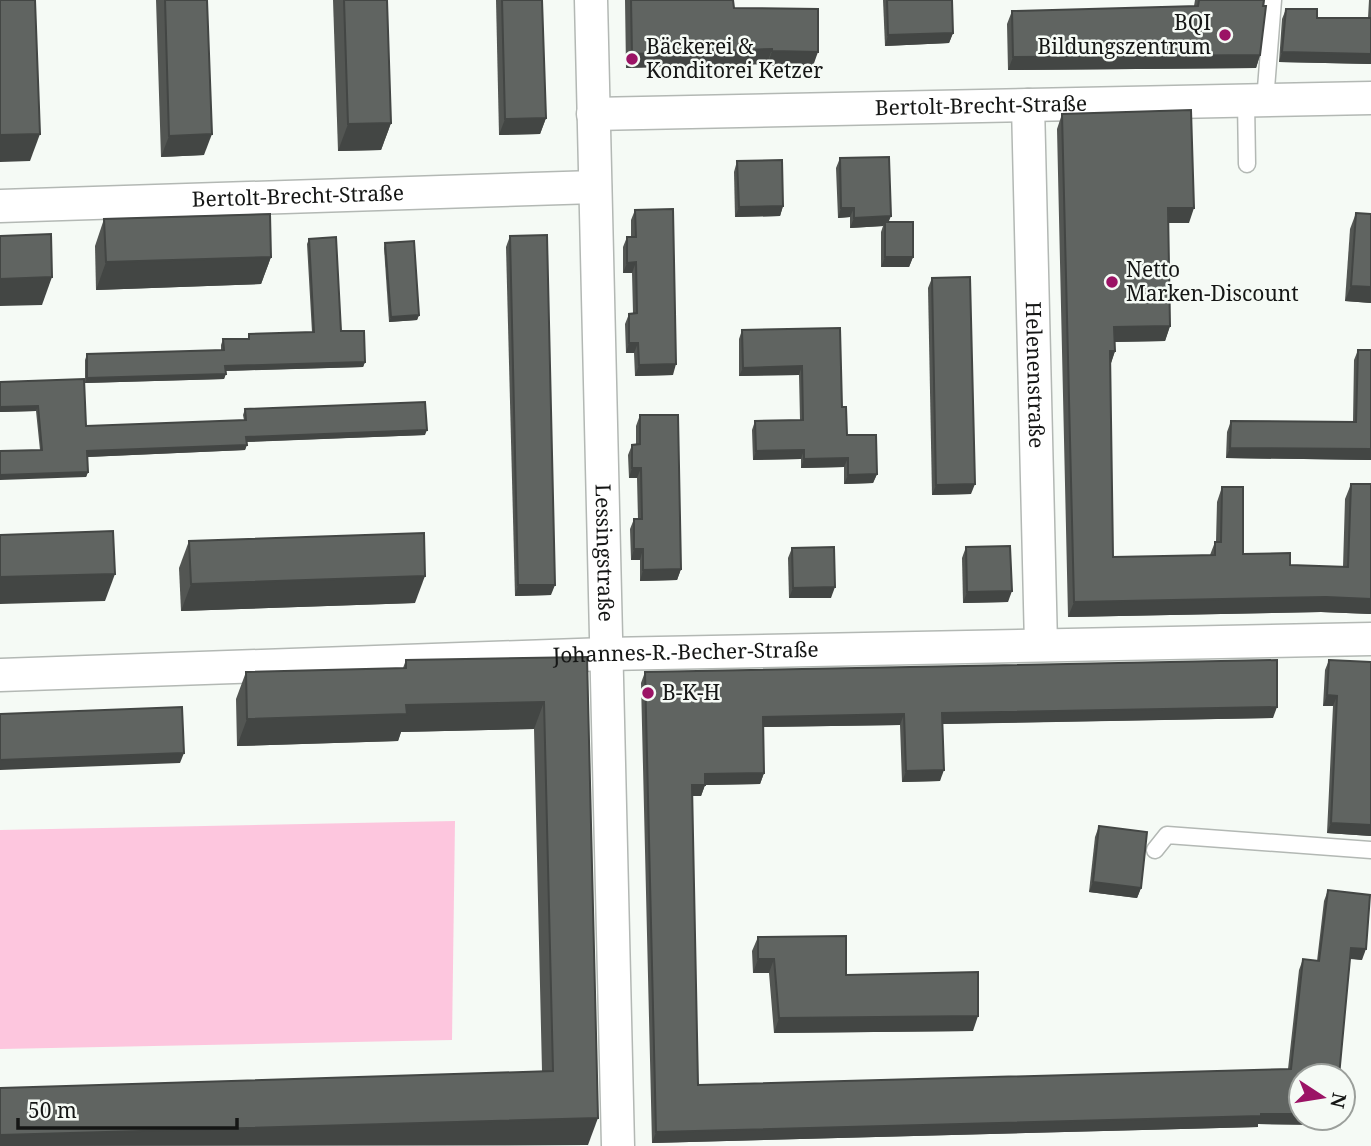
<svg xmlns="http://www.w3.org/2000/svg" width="1371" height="1146" font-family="'Noto Serif',serif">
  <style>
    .green { fill: #fdc6de }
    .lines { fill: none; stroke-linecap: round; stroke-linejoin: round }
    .service-casing { stroke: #b3b8b4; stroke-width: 19 }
    .minor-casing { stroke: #b3b8b4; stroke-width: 35 }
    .service { stroke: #fff; stroke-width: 16 }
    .minor { stroke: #fff; stroke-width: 32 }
    .wall { fill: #535653 }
    .shaded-wall { fill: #434644 }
    .building { fill: #606461; stroke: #434644; stroke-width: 2 }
    .poi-dot { fill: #9b1365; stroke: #f5faf5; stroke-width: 2.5 }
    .labels { text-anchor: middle; stroke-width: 5; stroke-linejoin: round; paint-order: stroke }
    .poi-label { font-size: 21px; fill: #151615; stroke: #f5faf5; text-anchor: start }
    .street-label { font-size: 21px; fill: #151615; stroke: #f5faf5 }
  </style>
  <rect width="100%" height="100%" fill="#f5faf5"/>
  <path class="green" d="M 455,821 L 452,1040 L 0,1049 L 0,830 Z"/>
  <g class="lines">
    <defs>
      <g id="service">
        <path d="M 1246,101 L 1247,164"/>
        <path d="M 1265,101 L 1273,0"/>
        <path d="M 1155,850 L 1167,835 L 1371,850"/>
      </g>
      <g id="minor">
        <path id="s1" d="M 591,0 L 618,1146"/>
        <path id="s2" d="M 1028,105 L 1041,645"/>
        <path id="s3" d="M 593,114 L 1371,98"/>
        <path id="s4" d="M 0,206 L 595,187"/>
        <path id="s5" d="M 0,675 L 606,654 L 1371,639"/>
      </g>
    </defs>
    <use href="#service" class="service-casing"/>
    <use href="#minor" class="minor-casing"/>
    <use href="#service" class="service"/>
    <use href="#minor" class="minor"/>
  </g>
  <g class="wall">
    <path d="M 156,0 L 207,0 L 204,155 L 161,157 Z"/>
    <path d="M 333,0 L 387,0 L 391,123 L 381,150 L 338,151 Z"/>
    <path d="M 496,0 L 542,0 L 546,118 L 540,134 L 499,135 Z"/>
    <path d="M 625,0 L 733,0 L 734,8 L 813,66 L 767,66 L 767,64 L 626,68 Z"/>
    <path d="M 883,0 L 952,0 L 953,33 L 949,43 L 885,46 Z"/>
    <path d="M 1195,0 L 1264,0 L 1260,55 L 1256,68 L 1008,70 L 1007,24 L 1012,11 L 1194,6 Z"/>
    <path d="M 1369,0 L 1371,0 L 1371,64 L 1279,62 L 1282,19 L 1286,9 L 1317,18 L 1368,18 Z"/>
    <path d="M 1062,114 L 1189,223 L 1168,223 L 1170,326 L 1165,341 L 1115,342 L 1115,351 L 1110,366 L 1113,557 L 1210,555 L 1215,542 L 1216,542 L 1217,502 L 1222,487 L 1243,554 L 1290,565 L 1343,567 L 1345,499 L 1351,484 L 1371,614 L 1321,612 L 1068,617 L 1057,129 Z"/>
    <path d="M 840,158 L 889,222 L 913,257 L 909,267 L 881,267 L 881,232 L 883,226 L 850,228 L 850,217 L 838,218 L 836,168 Z"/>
    <path d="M 737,161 L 783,206 L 780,216 L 735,217 L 734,172 Z"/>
    <path d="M 635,210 L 673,375 L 635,376 L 634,353 L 626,353 L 625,324 L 629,314 L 633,313 L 632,273 L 623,273 L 623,247 L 627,237 L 631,237 L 631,220 Z"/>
    <path d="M 1356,213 L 1371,303 L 1345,301 L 1350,229 Z"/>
    <path d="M 104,219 L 271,257 L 261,284 L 96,290 L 95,246 Z"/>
    <path d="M 510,236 L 551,595 L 515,596 L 506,247 Z"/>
    <path d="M 309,239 L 341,331 L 365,362 L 363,367 L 226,371 L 224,379 L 85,383 L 85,360 L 87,354 L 221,350 L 221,345 L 223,339 L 248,339 L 249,334 L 312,332 L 307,244 Z"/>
    <path d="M 385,243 L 419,315 L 417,320 L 389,322 L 384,248 Z"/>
    <path d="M 932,278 L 971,494 L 932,495 L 928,288 Z"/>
    <path d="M 840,328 L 842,407 L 847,435 L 877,474 L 873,483 L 844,484 L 844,467 L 801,468 L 801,459 L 753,460 L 752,430 L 755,421 L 800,420 L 799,375 L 739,376 L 739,339 L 742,330 Z"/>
    <path d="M 1358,350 L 1371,350 L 1371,460 L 1226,458 L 1227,432 L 1231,421 L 1353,422 L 1354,360 Z"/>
    <path d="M 0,382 L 86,426 L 244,420 L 243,415 L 245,409 L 425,435 L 247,442 L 245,450 L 88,457 L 88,472 L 86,477 L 40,450 L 36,411 L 0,412 Z"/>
    <path d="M 640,415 L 681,569 L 677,580 L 640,581 L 640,560 L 631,560 L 630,529 L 634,519 L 638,519 L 637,478 L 629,478 L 628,455 L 632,445 L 636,444 L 636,426 Z"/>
    <path d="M 189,541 L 415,603 L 181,611 L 179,568 Z"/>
    <path d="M 966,547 L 1008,602 L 963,603 L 962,558 Z"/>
    <path d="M 792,548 L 831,598 L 789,598 L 788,558 Z"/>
    <path d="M 587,657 L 588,1145 L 0,1146 L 542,1071 L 534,729 L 401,732 L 398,741 L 237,746 L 236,699 L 246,672 L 403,668 L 406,660 Z"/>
    <path d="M 1329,660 L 1371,836 L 1327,833 L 1333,706 L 1323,706 L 1325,670 Z"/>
    <path d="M 645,672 L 1273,718 L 943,724 L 940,781 L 902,782 L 900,725 L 763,727 L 764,773 L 760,784 L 705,785 L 701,796 L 692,796 L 698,1085 L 1288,1069 L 1299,970 L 1303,959 L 1317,961 L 1324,901 L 1328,890 L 1362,960 L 1350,959 L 1301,1118 L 1332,1119 L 1325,1125 L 1258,1124 L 1258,1127 L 1181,1129 L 652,1143 L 641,683 Z"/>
    <path d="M 1099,826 L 1141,888 L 1137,898 L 1089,892 L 1095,837 Z"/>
    <path d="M 758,937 L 846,975 L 973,1031 L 774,1033 L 769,973 L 753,973 L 752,951 Z"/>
  </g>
  <g class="shaded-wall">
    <path d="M 953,33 L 949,43 L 885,46 L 888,35 Z"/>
    <path d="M 772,49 L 767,64 L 626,68 L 632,54 Z"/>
    <path d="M 772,51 L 818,52 L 813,66 L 767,66 Z"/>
    <path d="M 1282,52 L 1371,54 L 1371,64 L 1279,62 Z"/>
    <path d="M 1260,55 L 1256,68 L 1008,70 L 1013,57 Z"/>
    <path d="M 546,118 L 540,134 L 499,135 L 505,119 Z"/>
    <path d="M 391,123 L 381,150 L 338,151 L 348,124 Z"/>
    <path d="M 40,134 L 30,161 L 0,162 L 0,135 Z"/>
    <path d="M 212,134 L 204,155 L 161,157 L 169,136 Z"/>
    <path d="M 783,206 L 780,216 L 735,217 L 739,207 Z"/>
    <path d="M 841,208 L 854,208 L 850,217 L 838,218 Z"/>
    <path d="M 1168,208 L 1194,208 L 1189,223 L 1162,223 Z"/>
    <path d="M 891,216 L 887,226 L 885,222 L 883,226 L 850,228 L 854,218 Z"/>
    <path d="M 271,257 L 261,284 L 96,290 L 106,262 Z"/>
    <path d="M 885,257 L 913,257 L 909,267 L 881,267 Z"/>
    <path d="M 636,262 L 632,273 L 623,273 L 627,263 Z"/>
    <path d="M 52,277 L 42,305 L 0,306 L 0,279 Z"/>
    <path d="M 1351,286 L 1371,287 L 1371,303 L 1345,301 Z"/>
    <path d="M 419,315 L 417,320 L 389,322 L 391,317 Z"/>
    <path d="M 1170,326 L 1165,341 L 1109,342 L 1114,327 Z"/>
    <path d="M 629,343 L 638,343 L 634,353 L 626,353 Z"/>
    <path d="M 1110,351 L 1115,351 L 1110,366 Z"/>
    <path d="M 365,362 L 363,367 L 223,371 L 225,366 Z"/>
    <path d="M 676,364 L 673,375 L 635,376 L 639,365 Z"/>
    <path d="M 802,366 L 799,375 L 739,376 L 743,368 Z"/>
    <path d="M 226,374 L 224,379 L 85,383 L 87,378 Z"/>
    <path d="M 38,406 L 36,411 L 0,412 L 0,407 Z"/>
    <path d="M 427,430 L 425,435 L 244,442 L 246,437 Z"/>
    <path d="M 247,445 L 245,450 L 86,457 L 87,451 Z"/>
    <path d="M 1230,448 L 1371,449 L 1371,460 L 1226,458 Z"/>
    <path d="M 804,450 L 801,459 L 753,460 L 756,451 Z"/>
    <path d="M 848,458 L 844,467 L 801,468 L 804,459 Z"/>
    <path d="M 632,468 L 641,468 L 637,478 L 629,478 Z"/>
    <path d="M 88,472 L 86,477 L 0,480 L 0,475 Z"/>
    <path d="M 877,474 L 873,483 L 844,484 L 848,475 Z"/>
    <path d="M 975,484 L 971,494 L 932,495 L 936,485 Z"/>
    <path d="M 634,549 L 643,549 L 640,560 L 631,560 Z"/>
    <path d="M 681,569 L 677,580 L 640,581 L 643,570 Z"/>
    <path d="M 115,574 L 105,601 L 0,604 L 0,577 Z"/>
    <path d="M 425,576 L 415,603 L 181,611 L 191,584 Z"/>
    <path d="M 518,585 L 555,585 L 551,595 L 515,596 Z"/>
    <path d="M 835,587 L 831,598 L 789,598 L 793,588 Z"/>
    <path d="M 1012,591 L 1008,602 L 963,603 L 967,592 Z"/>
    <path d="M 1326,597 L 1371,599 L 1371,614 L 1321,612 L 1068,617 L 1074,602 Z"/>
    <path d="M 1327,695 L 1337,696 L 1333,706 L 1323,706 Z"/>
    <path d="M 544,702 L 534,729 L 401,732 L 398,741 L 237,746 L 247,719 L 406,705 Z"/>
    <path d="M 1277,707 L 1273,718 L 938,724 L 942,713 Z"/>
    <path d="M 904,714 L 900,725 L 759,727 L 763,717 Z"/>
    <path d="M 184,753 L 180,763 L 0,770 L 0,760 Z"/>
    <path d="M 944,770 L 940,781 L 902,782 L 906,771 Z"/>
    <path d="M 764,773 L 760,784 L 705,785 L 701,796 L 688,796 L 692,785 L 705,774 Z"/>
    <path d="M 1331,823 L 1371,825 L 1371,836 L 1327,833 Z"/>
    <path d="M 1093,882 L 1141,888 L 1137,898 L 1089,892 Z"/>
    <path d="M 1351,948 L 1366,949 L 1362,960 L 1347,958 Z"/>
    <path d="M 758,959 L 774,959 L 769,973 L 753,973 Z"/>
    <path d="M 978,1016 L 973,1031 L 774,1033 L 779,1018 Z"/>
    <path d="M 1261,1114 L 1301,1114 L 1301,1118 L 1332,1118 L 1325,1125 L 1258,1124 L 1258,1127 L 1181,1129 L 652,1143 L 656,1132 Z"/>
    <path d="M 598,1118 L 588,1145 L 0,1146 L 0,1135 Z"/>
  </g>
  <g class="building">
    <path d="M 0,0 L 35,0 L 40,134 L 0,135 Z"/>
    <path d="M 165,0 L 207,0 L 212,134 L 169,136 Z"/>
    <path d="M 344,0 L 387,0 L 391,123 L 348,124 Z"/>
    <path d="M 502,0 L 542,0 L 546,118 L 505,119 Z"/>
    <path d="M 631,0 L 733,0 L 734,8 L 818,9 L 818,52 L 772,51 L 772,49 L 632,54 Z"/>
    <path d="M 887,0 L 952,0 L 953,33 L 888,35 Z"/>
    <path d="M 1199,0 L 1264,0 L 1263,6 L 1266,6 L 1260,55 L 1013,57 L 1012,11 L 1198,6 Z"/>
    <path d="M 1286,9 L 1317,9 L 1317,18 L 1371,18 L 1371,54 L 1282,52 Z"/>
    <path d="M 1191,110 L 1194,208 L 1168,208 L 1170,326 L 1114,327 L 1115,351 L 1110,351 L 1113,557 L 1215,555 L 1215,542 L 1221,542 L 1222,487 L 1243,487 L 1243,554 L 1290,553 L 1290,565 L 1348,567 L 1351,484 L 1371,484 L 1371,599 L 1326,597 L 1074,602 L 1062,114 Z"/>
    <path d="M 889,157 L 891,216 L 854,218 L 854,208 L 841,208 L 840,158 Z"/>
    <path d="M 782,160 L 783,206 L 739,207 L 737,161 Z"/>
    <path d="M 673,209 L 676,364 L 639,365 L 638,343 L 629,343 L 629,314 L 637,313 L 636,262 L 627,263 L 627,237 L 636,237 L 635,210 Z"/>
    <path d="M 1356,213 L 1371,214 L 1371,287 L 1351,286 Z"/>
    <path d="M 270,214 L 271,257 L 106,262 L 104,219 Z"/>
    <rect x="885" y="222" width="28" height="35"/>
    <path d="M 51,234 L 52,277 L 0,279 L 0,236 Z"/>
    <path d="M 547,235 L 555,585 L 518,585 L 510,236 Z"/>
    <path d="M 336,237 L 341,331 L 364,331 L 365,362 L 225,366 L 226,374 L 87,378 L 87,354 L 224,350 L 223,339 L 249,339 L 249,334 L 314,332 L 309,239 Z"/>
    <path d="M 414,241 L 419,315 L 391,317 L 385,243 Z"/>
    <path d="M 970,277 L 975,484 L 936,485 L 932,278 Z"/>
    <path d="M 840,328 L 842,407 L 846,407 L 847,435 L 876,435 L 877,474 L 848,475 L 848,458 L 804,459 L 804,450 L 756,451 L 755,421 L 803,420 L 802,366 L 743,368 L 742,330 Z"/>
    <path d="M 1358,350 L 1371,350 L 1371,449 L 1230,448 L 1231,421 L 1356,422 Z"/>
    <path d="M 84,379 L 86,426 L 246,420 L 245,409 L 425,402 L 427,430 L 246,437 L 247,445 L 87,451 L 88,472 L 0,475 L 0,451 L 42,450 L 38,406 L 0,407 L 0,382 Z"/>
    <path d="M 640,415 L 678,415 L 681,569 L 643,570 L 643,549 L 634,549 L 634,519 L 642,519 L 641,468 L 632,468 L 632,445 L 640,444 Z"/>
    <path d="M 113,531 L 115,574 L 0,577 L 0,535 Z"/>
    <path d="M 424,533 L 425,576 L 191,584 L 189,541 Z"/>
    <path d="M 1010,546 L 1012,591 L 967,592 L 966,547 Z"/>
    <path d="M 834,547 L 835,587 L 793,588 L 792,548 Z"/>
    <path d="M 587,657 L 598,1118 L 0,1135 L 0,1088 L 553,1071 L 544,702 L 406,705 L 407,714 L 247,719 L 246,672 L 406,668 L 406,660 Z"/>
    <path d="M 1277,660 L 1277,707 L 942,713 L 944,770 L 906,771 L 904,714 L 763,717 L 764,773 L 705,774 L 705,785 L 692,785 L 698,1085 L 1291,1069 L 1303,959 L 1319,961 L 1328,890 L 1370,895 L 1366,949 L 1351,948 L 1339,1076 L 1301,1076 L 1301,1114 L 1261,1114 L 1261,1116 L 1185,1118 L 656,1132 L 645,672 Z"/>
    <path d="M 1329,660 L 1371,662 L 1371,825 L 1331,823 L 1337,696 L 1327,695 Z"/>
    <path d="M 182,707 L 184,753 L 0,760 L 0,714 Z"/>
    <path d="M 1099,826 L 1147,832 L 1141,888 L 1093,882 Z"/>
    <path d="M 846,936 L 846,975 L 978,972 L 978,1016 L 779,1018 L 774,959 L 758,959 L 758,937 Z"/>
  </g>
  <g class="poi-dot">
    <circle cx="1225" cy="35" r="7"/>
    <circle cx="632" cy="59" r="7"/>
    <circle cx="1112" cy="282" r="7"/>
    <circle cx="648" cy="693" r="7"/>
  </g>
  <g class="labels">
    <g class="poi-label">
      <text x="1211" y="30" text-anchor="end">BQI<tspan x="1211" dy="24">Bildungszentrum</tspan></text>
      <text x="646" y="54">Bäckerei &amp;<tspan x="646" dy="24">Konditorei Ketzer</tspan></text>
      <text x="1126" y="277">Netto<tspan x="1126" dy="24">Marken-Discount</tspan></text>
      <text x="662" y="700">B-K-H</text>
    </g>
    <g class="street-label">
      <text dy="7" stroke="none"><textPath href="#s3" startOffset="388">Bertolt-Brecht-Straße</textPath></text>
      <text dy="7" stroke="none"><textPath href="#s4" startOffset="298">Bertolt-Brecht-Straße</textPath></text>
      <text dy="7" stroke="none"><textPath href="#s2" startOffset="270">Helenenstraße</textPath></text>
      <text dy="7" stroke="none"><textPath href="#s1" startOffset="553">Lessingstraße</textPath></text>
      <text dy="7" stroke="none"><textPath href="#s5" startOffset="686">Johannes-R.-Becher-Straße</textPath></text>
    </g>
  </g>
  <g transform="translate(1322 1097) rotate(102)"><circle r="33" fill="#f5faf5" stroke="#9b9f9b" stroke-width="2"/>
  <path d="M0-5L12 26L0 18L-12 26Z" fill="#9b1365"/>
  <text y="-10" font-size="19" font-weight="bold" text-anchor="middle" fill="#151615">N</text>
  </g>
  <path d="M18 1118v10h219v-10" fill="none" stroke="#151615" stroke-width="3.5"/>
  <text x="28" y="1118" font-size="21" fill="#151615" stroke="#f5faf5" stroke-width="5" paint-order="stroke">50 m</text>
</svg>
